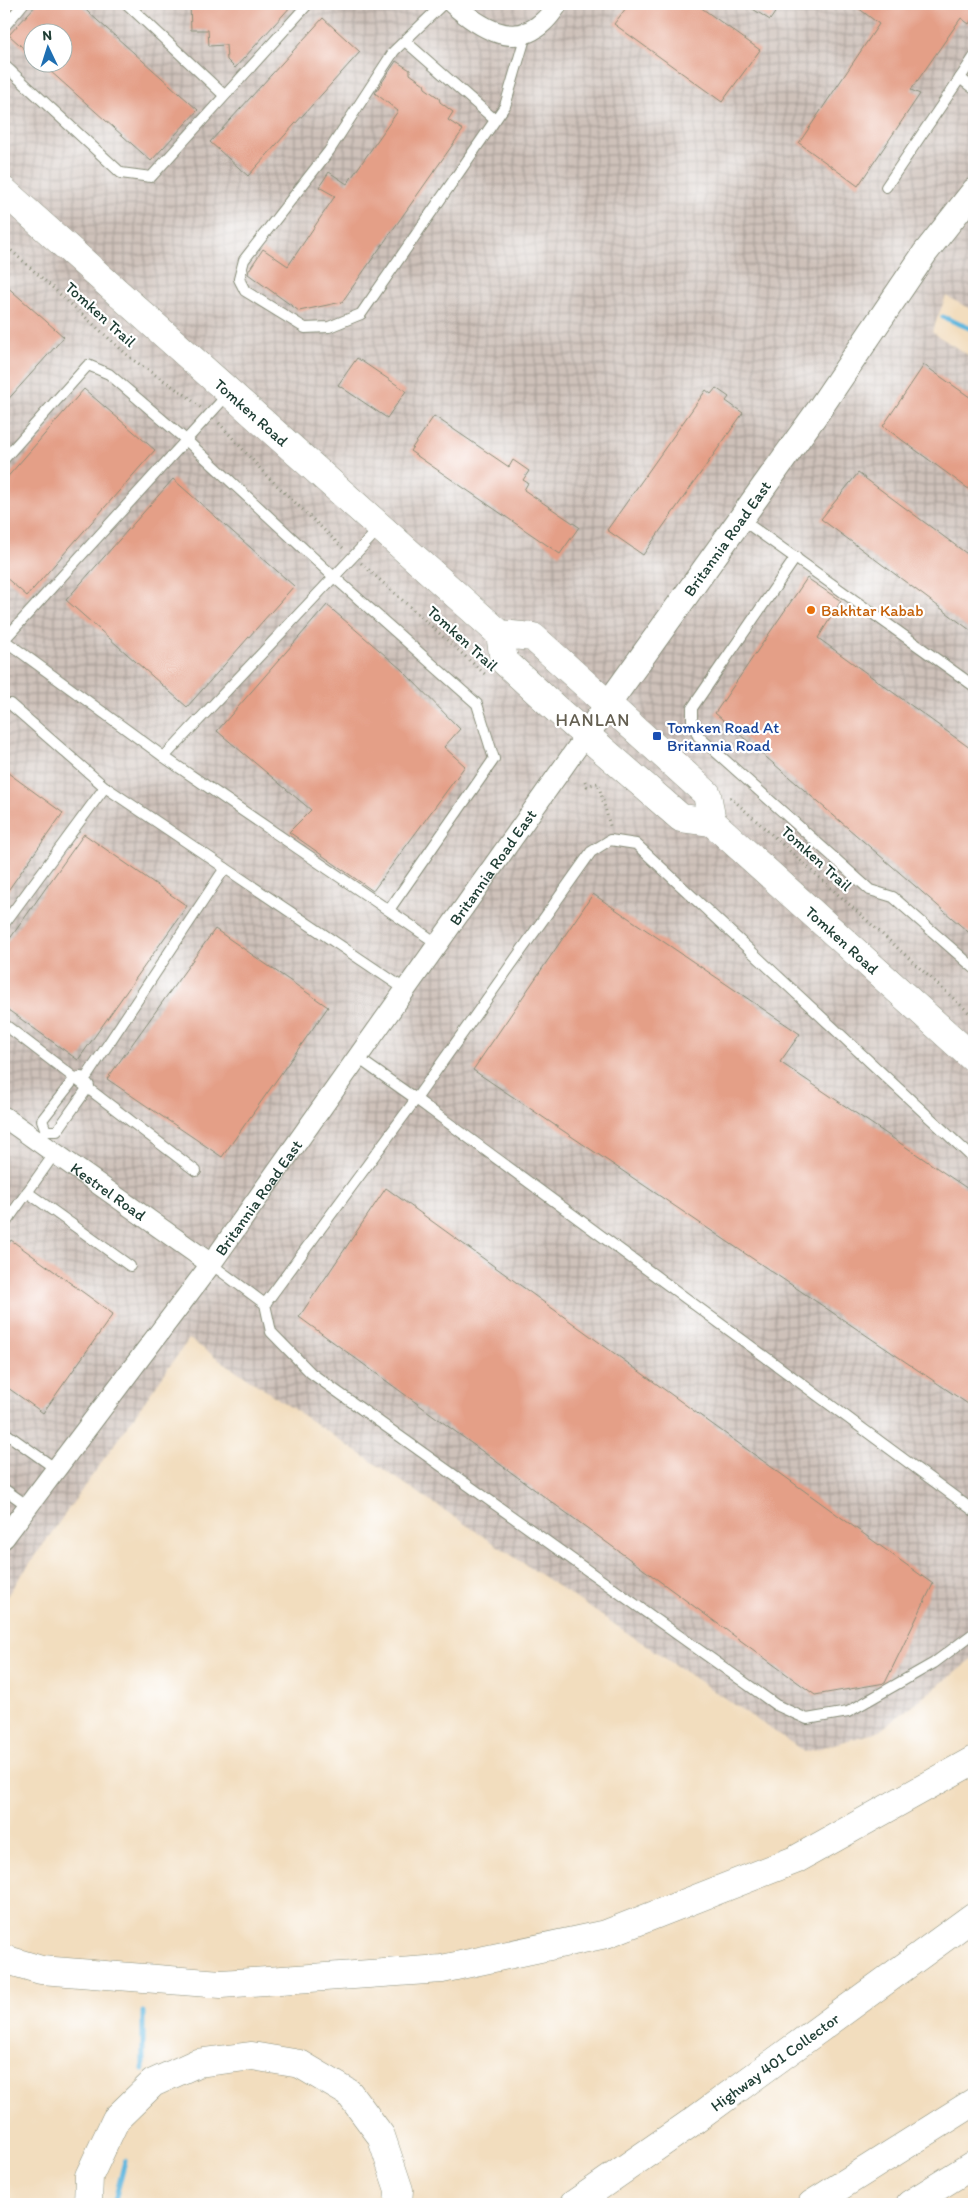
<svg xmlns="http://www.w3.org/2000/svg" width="978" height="2208" font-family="Itim,sans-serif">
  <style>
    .industrial { fill: url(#industrial-grid); fill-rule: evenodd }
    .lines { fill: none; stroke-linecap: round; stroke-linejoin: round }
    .stream { stroke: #62b8df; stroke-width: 5 }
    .building { fill: #e49f87 }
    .service-casing { stroke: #888d79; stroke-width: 12 }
    .minor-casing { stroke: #888d79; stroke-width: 22 }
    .tertiary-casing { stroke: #888d79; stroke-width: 27 }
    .secondary-casing { stroke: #888d79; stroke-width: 29 }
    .motorway-casing { stroke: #888d79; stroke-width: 29 }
    .path { stroke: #888d79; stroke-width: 3; stroke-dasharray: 1 4; stroke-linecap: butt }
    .service { stroke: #fff; stroke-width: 10 }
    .minor { stroke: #fff; stroke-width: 20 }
    .tertiary { stroke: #fff; stroke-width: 25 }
    .secondary { stroke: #fff; stroke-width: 28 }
    .motorway { stroke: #fff; stroke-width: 28 }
    .food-dot { fill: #e8710a; stroke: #fff; stroke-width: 2 }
    .transit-dot { fill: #1a4fb4; stroke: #fff; stroke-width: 2 }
    .labels { text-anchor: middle; stroke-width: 4.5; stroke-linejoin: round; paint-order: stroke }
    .street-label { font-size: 16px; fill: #1f3d34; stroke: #fff }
    .food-label { font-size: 16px; fill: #c56008; stroke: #fff; text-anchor: start }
    .transit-label { font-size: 16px; fill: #164399; stroke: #fff; text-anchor: start }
    .neighbourhood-label { font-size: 18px; letter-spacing: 1px; fill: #645f51; stroke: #fff }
  </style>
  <defs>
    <pattern id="industrial-grid" width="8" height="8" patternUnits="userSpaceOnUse" patternTransform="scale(1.25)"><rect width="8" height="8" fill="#cec1b9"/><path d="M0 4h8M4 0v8" fill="none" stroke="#a79e97"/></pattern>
  </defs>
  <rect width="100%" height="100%" fill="#fff"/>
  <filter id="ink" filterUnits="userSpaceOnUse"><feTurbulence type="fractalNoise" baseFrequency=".02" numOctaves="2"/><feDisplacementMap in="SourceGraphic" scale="10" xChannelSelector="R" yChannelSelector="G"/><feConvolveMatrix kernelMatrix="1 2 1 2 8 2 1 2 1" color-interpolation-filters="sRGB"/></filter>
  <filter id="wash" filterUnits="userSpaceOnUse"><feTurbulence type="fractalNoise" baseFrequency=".0096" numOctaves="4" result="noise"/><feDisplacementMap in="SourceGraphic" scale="20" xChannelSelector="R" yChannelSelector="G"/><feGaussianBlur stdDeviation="1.12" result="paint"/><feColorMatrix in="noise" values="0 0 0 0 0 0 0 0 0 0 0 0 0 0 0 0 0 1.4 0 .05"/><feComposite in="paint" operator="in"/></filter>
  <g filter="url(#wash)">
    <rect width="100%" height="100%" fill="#f2ddbe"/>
    <path class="industrial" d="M 4,4 L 974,4 L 974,311 L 946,296 L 932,332 L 974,359 L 974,1658 L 878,1732 L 805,1752 L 189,1339 L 4,1600 ZM 32,32 L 62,32 L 62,62 L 32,62 Z"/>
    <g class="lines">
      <g class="stream">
        <path d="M 943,317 L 974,330"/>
        <path d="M 143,2012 L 143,2069"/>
        <path d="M 114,2204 L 125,2161"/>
      </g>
    </g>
    <g id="blocks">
      <g class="building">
        <path d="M 37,4 L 79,4 L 198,110 L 151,161 L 40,62 L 62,62 L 62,32 L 32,32 L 32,56 L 9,35 Z"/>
        <path d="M 190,4 L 293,4 L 235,68 L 227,60 L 226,45 L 209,46 L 208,30 L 191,30 Z"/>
        <path d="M 629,4 L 696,4 L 760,50 L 722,102 L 614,24 Z"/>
        <path d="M 745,4 L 781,4 L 770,20 Z"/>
        <path d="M 853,4 L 974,4 L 974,16 L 969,24 L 961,18 L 911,90 L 920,94 L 858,186 L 799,143 L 879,24 Z"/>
        <path d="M 323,18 L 360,52 L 248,176 L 210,142 Z"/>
        <path d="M 396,61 L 410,70 L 410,74 L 424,84 L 425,88 L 439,98 L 440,102 L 453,112 L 448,120 L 463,130 L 342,302 L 299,311 L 248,274 L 249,270 L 263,249 L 288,266 L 335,196 L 319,187 L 329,172 L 347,184 L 398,111 L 375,93 Z"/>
        <path d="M 4,284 L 64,337 L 4,404 Z"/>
        <path d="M 357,358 L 406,391 L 387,418 L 338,385 Z"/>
        <path d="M 924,365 L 974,400 L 974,493 L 883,426 Z"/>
        <path d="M 716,388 L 729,397 L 726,401 L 743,413 L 643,555 L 607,530 L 706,390 L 711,394 Z"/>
        <path d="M 84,389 L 155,450 L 27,596 L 4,576 L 4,481 Z"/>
        <path d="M 434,416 L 509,467 L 513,460 L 529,471 L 523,480 L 528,483 L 524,490 L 579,527 L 560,554 L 410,451 Z"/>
        <path d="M 858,473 L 974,559 L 974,633 L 821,519 Z"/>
        <path d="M 173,479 L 294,586 L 187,707 L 66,600 Z"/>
        <path d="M 807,578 L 841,601 L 818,638 L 974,751 L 974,937 L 715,713 Z"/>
        <path d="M 327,605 L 401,669 L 460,729 L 444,747 L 465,766 L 373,891 L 289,832 L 311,810 L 217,731 Z"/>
        <path d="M 4,770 L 63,813 L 4,896 Z"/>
        <path d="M 84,834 L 187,906 L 78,1060 L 4,1007 L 4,947 Z"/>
        <path d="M 593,894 L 800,1034 L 780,1062 L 974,1193 L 974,1408 L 473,1070 Z"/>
        <path d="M 215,929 L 328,1007 L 222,1157 L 107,1079 Z"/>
        <path d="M 386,1188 L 933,1584 L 885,1683 L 815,1695 L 299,1317 Z"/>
        <path d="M 11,1240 L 113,1314 L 43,1413 L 4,1385 L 4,1250 Z"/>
      </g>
    </g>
  </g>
  <g filter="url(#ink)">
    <use href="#blocks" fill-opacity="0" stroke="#888d79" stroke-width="1"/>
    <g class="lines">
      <defs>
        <g id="service">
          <path d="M 127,4 L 224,95"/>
          <path d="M 443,4 L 394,51 L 329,151 L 244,260 L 239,279 L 245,291 L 305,328 L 329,327 L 361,314 L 505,106 L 527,31"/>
          <path d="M 4,27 L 23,4"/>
          <path d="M 405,41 L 495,120"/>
          <path d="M 974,57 L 960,78 L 974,89"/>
          <path d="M 4,65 L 121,173 L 151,177 L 308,4"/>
          <path d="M 886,187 L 960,78"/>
          <path d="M 4,459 L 88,365 L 109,374 L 186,440 L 334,577 L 477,704 L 494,759 L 389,910"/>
          <path d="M 741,519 L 974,686"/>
          <path d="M 796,557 L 692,708 L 692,721 L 698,736 L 870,890 L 893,897 L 974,968"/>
          <path d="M 4,640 L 164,757 L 438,944"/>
          <path d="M 4,640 L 229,393"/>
          <path d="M 10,704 L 105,787 L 406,990"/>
          <path d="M 164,757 L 379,529"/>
          <path d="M 4,924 L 105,787"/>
          <path d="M 4,1024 L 196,1171"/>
          <path d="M 358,1058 L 416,1099 L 591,852 L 610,840 L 636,844 L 974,1159"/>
          <path d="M 87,1076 L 225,868"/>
          <path d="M 46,1131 L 42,1120 L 75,1078 L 81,1077"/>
          <path d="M 38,1140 L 46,1131 L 57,1131 L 89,1086 L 88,1084"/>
          <path d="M 27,1192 L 130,1266"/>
          <path d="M 4,1225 L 55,1153"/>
          <path d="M 211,1264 L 265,1304 L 271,1332 L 311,1373 L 776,1705 L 807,1719 L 848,1712 L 934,1663 L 974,1633"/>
          <path d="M 265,1304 L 416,1099 L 974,1511"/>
          <path d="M 4,1432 L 56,1469"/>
          <path d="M 4,1489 L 28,1506"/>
        </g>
        <g id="minor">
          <path d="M 453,4 C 477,25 513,51 543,22 C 549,17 553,10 558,4"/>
          <path id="s1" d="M 4,1117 L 211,1264"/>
          <path id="s2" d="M 4,1538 L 211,1264 L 586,735"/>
        </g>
        <g id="tertiary">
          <path id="s3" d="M 586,735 L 818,411 L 925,253 L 974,191"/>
        </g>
        <g id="secondary">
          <path id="s4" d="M 4,191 L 500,634 L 533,637 L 707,794 L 712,822"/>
          <path id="s5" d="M 500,634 L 504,661 L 555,708 L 681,818 L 712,822 L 974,1059"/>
        </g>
        <g id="motorway">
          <path d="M 4,1959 L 41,1970 L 221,1984 L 442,1969 L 606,1934 L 795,1860 L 974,1760"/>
          <path d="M 88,2204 L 89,2176 L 116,2119 L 153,2083 L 197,2063 L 252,2056 L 300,2064 L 349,2093 L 381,2136 L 399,2190 L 398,2204"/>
          <path id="s6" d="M 574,2204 L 695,2120 L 974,1916"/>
          <path d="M 812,2204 L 974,2102"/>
          <path d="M 910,2204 L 974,2164"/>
        </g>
      </defs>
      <use href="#service" class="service-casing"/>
      <use href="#minor" class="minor-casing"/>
      <use href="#tertiary" class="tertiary-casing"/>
      <use href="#secondary" class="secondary-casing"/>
      <use href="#motorway" class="motorway-casing"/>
      <g class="path">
        <path d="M 4,244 L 133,360 L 187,396 L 201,408"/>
        <path d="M 219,423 L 266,475 L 343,548"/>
        <path d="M 361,563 L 487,676"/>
        <path d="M 585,781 L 587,786 L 598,783 L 611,829"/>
        <path d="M 730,797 L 974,1017"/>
      </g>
      <use href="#service" class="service"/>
      <use href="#minor" class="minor"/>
      <use href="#tertiary" class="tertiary"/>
      <use href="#secondary" class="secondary"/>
      <use href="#motorway" class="motorway"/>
    </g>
  </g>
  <circle class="food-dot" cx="811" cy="610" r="5"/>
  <rect class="transit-dot" x="652" y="731" width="10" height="10" rx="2.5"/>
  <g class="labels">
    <g class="street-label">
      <text transform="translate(101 314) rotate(42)" y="6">Tomken Trail</text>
      <text dy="6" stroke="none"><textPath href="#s4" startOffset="332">Tomken Road</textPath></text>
      <text dy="6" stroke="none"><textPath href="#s3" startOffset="242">Britannia Road East</textPath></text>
      <text transform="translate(463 638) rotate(42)" y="6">Tomken Trail</text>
      <text transform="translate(817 858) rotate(42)" y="6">Tomken Trail</text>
      <text dy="6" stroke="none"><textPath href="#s2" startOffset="830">Britannia Road East</textPath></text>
      <text dy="6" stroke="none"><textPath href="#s5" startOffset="471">Tomken Road</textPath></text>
      <text dy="6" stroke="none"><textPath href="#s1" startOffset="128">Kestrel Road</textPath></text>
      <text dy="6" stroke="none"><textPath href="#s2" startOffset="425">Britannia Road East</textPath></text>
      <text dy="6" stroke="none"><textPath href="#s6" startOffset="246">Highway 401 Collector</textPath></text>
    </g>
    <g class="food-label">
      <text x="821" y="616">Bakhtar Kabab</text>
    </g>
    <g class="transit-label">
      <text x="667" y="733">Tomken Road At<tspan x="667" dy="18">Britannia Road</tspan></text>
    </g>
    <g class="neighbourhood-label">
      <text x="593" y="726">HANLAN</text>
    </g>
  </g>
  <rect width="978" height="2208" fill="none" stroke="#fff" stroke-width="20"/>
  <g transform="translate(48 48) rotate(356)"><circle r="24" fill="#ffffff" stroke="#a5b1ae"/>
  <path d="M0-4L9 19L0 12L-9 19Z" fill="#1f6fb2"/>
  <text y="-8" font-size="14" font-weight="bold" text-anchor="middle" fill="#1f3d34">N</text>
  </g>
</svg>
